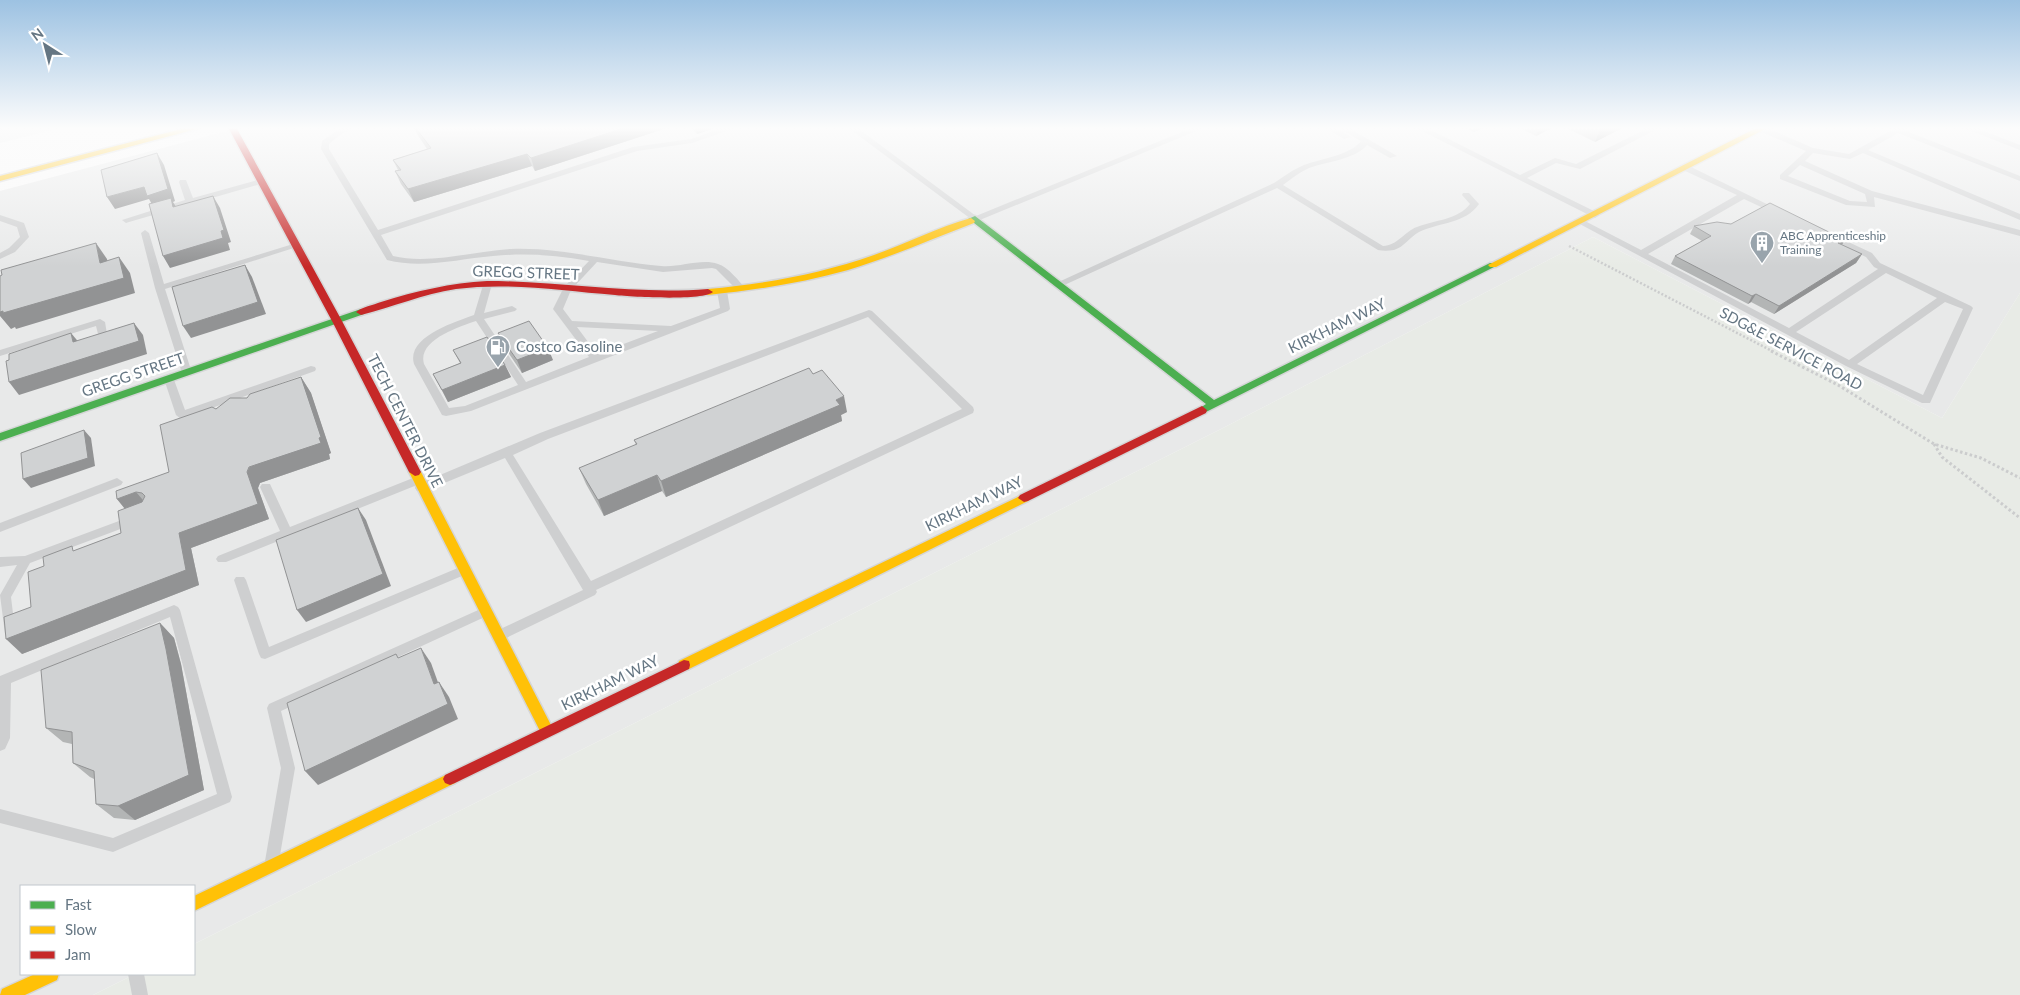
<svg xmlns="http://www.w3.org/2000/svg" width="2020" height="995" font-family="Lato,sans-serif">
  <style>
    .built { fill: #e8e9e9 }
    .green { fill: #e8ebe6 }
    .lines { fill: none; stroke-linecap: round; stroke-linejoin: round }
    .fast-casing { stroke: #d5d6d7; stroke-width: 3 }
    .slow-casing { stroke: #d5d6d7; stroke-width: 3 }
    .jam-casing { stroke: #d5d6d7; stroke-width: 3 }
    .path-far1 { stroke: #cbcccd; stroke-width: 2.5; stroke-dasharray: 2 2; stroke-linecap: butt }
    .path { stroke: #cbcccd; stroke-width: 3; stroke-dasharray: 2.5 2.5; stroke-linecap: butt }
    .lane { fill: #cecfd0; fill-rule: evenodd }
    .fast { fill: #4caf50; fill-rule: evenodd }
    .slow { fill: #ffc107; fill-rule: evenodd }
    .jam { fill: #c62828; fill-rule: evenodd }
    .wall { fill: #b3b5b5 }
    .shaded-wall { fill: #929394 }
    .building { fill: #d0d2d3; stroke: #929394 }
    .labels { text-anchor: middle; stroke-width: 5; stroke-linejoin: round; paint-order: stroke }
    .far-poi-label { font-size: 12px; fill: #657683; stroke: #fff; text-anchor: start }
    .street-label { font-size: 15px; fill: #657683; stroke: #fff }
    .poi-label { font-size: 15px; fill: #657683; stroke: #fff; text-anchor: start }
  </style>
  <rect width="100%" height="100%" fill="#f9f9f9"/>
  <g class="built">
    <path d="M 0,127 L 65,127 L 0,143 Z"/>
    <path d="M 242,127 L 2020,127 L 2020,293 L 1942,418 L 1593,237 L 1221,429 L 194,944 L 194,886 L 21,886 L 21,974 L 135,974 L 93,995 L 0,995 L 0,191 Z"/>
  </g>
  <path class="green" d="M 1593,237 L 1942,418 L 2020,293 L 2020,995 L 93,995 L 135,974 L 194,974 L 194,944 L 1221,429 Z"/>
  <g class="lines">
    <defs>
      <g id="fast">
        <path d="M 975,216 L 1214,400 L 1490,263 L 1496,263 L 1498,265 L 1202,414 L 1197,410 L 1206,404 L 974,223 L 968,223 L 968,219 Z"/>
        <path d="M 361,309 L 366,312 L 364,314 L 0,441 L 0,433 Z"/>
      </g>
      <g id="slow">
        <path d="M 189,127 L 204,127 L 0,181 L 0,176 Z"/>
        <path d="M 1758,127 L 1769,127 L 1496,267 L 1490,267 L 1488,265 Z"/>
        <path d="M 971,218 L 975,221 L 974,223 C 932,239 891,257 848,270 C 802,283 755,290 708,295 L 703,292 L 708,289 C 765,284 820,274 874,255 C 906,244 938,227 971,218 Z"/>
        <path d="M 415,468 L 421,472 L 552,727 L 554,731 L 552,735 L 547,737 L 542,735 L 409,472 Z"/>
        <path d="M 1024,494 L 1030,498 L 1028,501 L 689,669 L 684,670 L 679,669 L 678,665 L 679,661 Z"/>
        <path d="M 450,773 L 455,775 L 457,779 L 455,783 L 194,911 L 194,896 Z"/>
        <path d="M 35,974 L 59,974 L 57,980 L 25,995 L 0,995 L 2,989 Z"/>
      </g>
      <g id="jam">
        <path d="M 228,127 L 236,127 L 342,321 L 421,472 L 419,475 L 415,476 L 409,472 L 332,321 Z"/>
        <path d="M 487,281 C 561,281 634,295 708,289 L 713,292 C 703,301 632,297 615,295 C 563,291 509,282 456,289 C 423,294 393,307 361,315 L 356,312 C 362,307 373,305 381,302 C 416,291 451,283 487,281 Z"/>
        <path d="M 1202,406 L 1207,410 L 1206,413 L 1028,501 L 1024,502 L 1018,498 L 1020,495 Z"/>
        <path d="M 684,660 L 689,661 L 690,665 L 689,669 L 455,783 L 450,785 L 445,783 L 443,779 L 445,775 Z"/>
      </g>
    </defs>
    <use href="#fast" class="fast-casing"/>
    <use href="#slow" class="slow-casing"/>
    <use href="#jam" class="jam-casing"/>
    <path class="path-far1" d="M 1569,246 L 1774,352"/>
    <g class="path">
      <path d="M 1771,351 L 1838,385 L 1934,444 L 1981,458 L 2020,478"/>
      <path d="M 1934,444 L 1942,457 L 2020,518"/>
    </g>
    <g class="lane">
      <path d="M 0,127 L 7,127 L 0,130 Z"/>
      <path d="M 342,127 L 355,127 L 340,135 L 329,144 L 329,149 L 378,230 L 633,147 L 691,139 L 725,127 L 738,127 L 692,143 L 637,151 L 381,235 L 393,256 C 429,265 474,251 511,249 C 562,247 611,262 661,266 C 679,268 701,258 718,264 C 728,267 739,281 746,289 L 744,291 L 738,291 L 716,269 L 712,268 L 663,272 L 597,262 L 571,290 L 563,309 L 572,321 L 671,326 L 720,308 L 717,291 L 722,288 L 727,291 L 730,309 L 728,311 L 471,411 L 446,416 L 442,415 L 414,364 C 406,337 455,322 474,315 L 484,282 L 487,281 L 492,284 L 484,313 L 512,306 L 517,309 L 515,311 L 484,319 L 526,382 L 589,357 L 553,309 L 564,287 L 589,261 C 557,255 525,253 493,256 C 458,259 422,269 387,260 L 321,149 L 322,141 ZM 476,321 L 518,385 L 465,406 L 449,408 L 424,364 C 417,340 459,327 476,321 ZM 577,327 L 658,331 L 597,354 Z"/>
      <path d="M 847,127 L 856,127 L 976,216 L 1194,127 L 1206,127 L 975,222 Z"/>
      <path d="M 1324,127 L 1335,127 L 1351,137 L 1344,139 Z"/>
      <path d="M 1337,127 L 1347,127 L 1397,156 L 1390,158 L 1367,145 C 1356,159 1326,162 1309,168 C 1300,172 1291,179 1283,185 L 1383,246 C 1397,246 1405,231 1417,227 C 1434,220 1458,220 1470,204 L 1462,195 L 1463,193 L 1469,193 L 1479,204 C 1465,224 1440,222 1419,232 C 1410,237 1404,247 1394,250 C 1388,251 1383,251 1378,250 L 1277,188 L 1060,287 L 1057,288 L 1052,285 L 1274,183 C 1283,177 1294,169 1304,165 C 1320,159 1351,155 1361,141 Z"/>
      <path d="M 1414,127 L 1425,127 L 1520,175 L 1555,158 L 1576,164 L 1650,127 L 1661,127 L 1580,169 L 1556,163 L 1527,178 L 1598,213 L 1599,215 L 1595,218 Z"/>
      <path d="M 1759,127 L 1765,127 L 1813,148 L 1849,154 L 1897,127 L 1907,127 L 1904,130 L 2020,176 L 2020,181 L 1898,133 L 1868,150 L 2020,214 L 2020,220 L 1863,153 L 1850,159 L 1813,153 L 1805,161 L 1872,191 L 2020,230 L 2020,236 L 1874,197 L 1875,207 L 1846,205 L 1780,179 L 1780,175 L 1806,151 L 1759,131 ZM 1800,165 L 1865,194 L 1867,202 L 1850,201 L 1788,176 Z"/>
      <path d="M 1961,127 L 1973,127 L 2020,145 L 2020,150 Z"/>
      <path d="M 1683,166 L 1689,166 L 1783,212 L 1782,214 L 1776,214 L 1744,199 L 1648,254 L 1789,328 L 1878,269 L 1874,267 L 1866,257 L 1826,238 L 1826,234 L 1829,233 L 1872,253 L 1880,263 L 1971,306 L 1973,308 L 1930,403 L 1922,403 L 1846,366 L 1576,222 L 1580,219 L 1583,220 L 1641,250 L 1737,195 L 1683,170 ZM 1886,273 L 1937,298 L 1849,360 L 1796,332 ZM 1945,302 L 1963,309 L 1923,395 L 1857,364 Z"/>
      <path d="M 261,179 L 264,179 L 264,183 L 129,222 L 126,223 L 122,220 L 185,200 L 179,182 L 180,180 L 186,180 L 193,198 Z"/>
      <path d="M 0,215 L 24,223 L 29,237 L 15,252 L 0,259 L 0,253 L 9,248 L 20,237 L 17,227 L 0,221 Z"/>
      <path d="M 145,230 L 149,233 L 164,284 L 293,244 L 299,244 L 300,246 L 165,289 L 192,373 L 187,376 L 182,373 L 155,288 L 141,233 Z"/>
      <path d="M 869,310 L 872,311 L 973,407 L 974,410 L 973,413 L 596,590 L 597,592 L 595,595 L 502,640 L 498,641 L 494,640 L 492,636 L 494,632 L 583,590 L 505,458 L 425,491 L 417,491 L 415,488 L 417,485 L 226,562 L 218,562 L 216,559 L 218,556 L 280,531 L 260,487 L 262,484 L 270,484 L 290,527 L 413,478 L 421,478 L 423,481 L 421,483 L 540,433 ZM 868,317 L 962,409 L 591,581 L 513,455 L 548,439 Z"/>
      <path d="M 100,319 L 105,322 L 108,340 L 106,342 L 100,342 L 96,326 L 0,356 L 0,350 Z"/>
      <path d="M 311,366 L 315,367 L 316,369 L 315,371 L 181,419 L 176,415 L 164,379 L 169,376 L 173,377 L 185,410 Z"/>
      <path d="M 117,478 L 123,482 L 121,485 L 0,532 L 0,523 Z"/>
      <path d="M 135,515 L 139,516 L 141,519 L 139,522 L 30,563 L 11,597 L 15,630 L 13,634 L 9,635 L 5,634 L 0,595 L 17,565 L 0,567 L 0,557 L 25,556 Z"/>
      <path d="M 465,565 L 469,567 L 471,570 L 469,573 L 265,659 L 261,658 L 259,654 L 234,580 L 236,577 L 244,577 L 246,580 L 269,647 Z"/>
      <path d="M 174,605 L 178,607 L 180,610 L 232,797 L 230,802 L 113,852 L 0,823 L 0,809 L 113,838 L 217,794 L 170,617 L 11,683 L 10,738 L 5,749 L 0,751 L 0,676 Z"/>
      <path d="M 485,607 L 489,609 L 491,612 L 489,615 L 281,711 L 295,768 L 279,861 L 277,866 L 272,868 L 267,866 L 265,861 L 281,768 L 267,708 L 269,704 Z"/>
      <path d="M 128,974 L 144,974 L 148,995 L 132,995 Z"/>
    </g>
    <use href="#fast" class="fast"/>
    <use href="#slow" class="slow"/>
    <use href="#jam" class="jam"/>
  </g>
  <g class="wall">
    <path d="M 414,127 L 670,127 L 535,171 L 532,166 L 414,202 L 401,184 L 395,171 L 398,170 L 393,160 L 427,149 L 417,134 Z"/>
    <path d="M 690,127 L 718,127 L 697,134 Z"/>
    <path d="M 1464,127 L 1485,127 L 1474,132 Z"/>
    <path d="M 1518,127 L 1554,127 L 1536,136 Z"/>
    <path d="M 1564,127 L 1624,127 L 1595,142 Z"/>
    <path d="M 1694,226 L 1845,240 L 1841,245 L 1862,254 L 1856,263 L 1774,314 L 1751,302 L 1748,304 L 1671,264 L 1675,256 L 1702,241 L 1690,234 Z"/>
    <path d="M 498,333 L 553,360 L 522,373 L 503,345 Z"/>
    <path d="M 453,350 L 505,365 L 511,377 L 448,402 L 433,374 L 460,363 Z"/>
    <path d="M 301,377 L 311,393 L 331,453 L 329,454 L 330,459 L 260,483 L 258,488 L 269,519 L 191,548 L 199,585 L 22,654 L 31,607 L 44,566 L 76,550 L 121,533 L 125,509 L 117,499 L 169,472 L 216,409 L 247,398 Z"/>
    <path d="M 847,412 L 841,415 L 842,421 L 666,497 L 662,491 L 604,516 L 586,484 L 579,468 L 636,445 L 634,440 Z"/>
    <path d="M 160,623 L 174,638 L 181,664 L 204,790 L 135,820 L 114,818 L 96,804 L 94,779 L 90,777 L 73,763 L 72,744 L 63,742 L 46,728 Z"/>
  </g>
  <g class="shaded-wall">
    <path d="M 627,127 L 670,127 L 535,171 L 531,158 Z"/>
    <path d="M 696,127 L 718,127 L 697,134 Z"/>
    <path d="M 1476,127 L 1485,127 L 1474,132 Z"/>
    <path d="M 1539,127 L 1554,127 L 1536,136 Z"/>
    <path d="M 1601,127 L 1624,127 L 1595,142 Z"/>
    <path d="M 157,153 L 164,165 L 175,201 L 173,202 L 178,210 L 154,208 L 149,199 L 115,209 L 107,197 L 144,187 Z"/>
    <path d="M 527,154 L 532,166 L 414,202 L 408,189 Z"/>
    <path d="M 213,196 L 220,208 L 231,242 L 228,243 L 230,250 L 170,268 L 163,256 Z"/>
    <path d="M 1845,240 L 1840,248 L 1838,243 Z"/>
    <path d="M 96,243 L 107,259 L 111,279 L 100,263 Z"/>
    <path d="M 1862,254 L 1856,263 L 1774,314 L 1779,306 Z"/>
    <path d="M 119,257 L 130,273 L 135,293 L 16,329 L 15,327 L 11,329 L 0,316 L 0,312 Z"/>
    <path d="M 245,265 L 252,277 L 266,314 L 191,338 L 183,326 Z"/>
    <path d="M 1756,294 L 1751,302 L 1748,304 L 1752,296 Z"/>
    <path d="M 134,323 L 143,335 L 147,354 L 19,395 L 9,382 Z"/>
    <path d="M 71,333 L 81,345 L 73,342 Z"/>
    <path d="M 548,348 L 553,360 L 522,373 L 517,360 Z"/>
    <path d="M 505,365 L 511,377 L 448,402 L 442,390 Z"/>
    <path d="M 301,377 L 311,393 L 331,453 L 329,454 L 330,459 L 260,483 L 258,488 L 269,519 L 191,548 L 199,585 L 22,654 L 6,639 L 179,533 L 247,472 Z"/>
    <path d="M 844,396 L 847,412 L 841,415 L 842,421 L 666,497 L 661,481 Z"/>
    <path d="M 84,430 L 91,438 L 95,466 L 31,488 L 23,479 Z"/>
    <path d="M 657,475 L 662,491 L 604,516 L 598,500 Z"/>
    <path d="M 136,492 L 149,507 L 130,515 L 117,499 Z"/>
    <path d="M 358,508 L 366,520 L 391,586 L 306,622 L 297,610 Z"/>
    <path d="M 160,623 L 174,638 L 181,664 L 204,790 L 135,820 L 118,806 Z"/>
    <path d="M 421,648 L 431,663 L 444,699 L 434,684 Z"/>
    <path d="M 439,682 L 449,697 L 458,719 L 318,785 L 305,771 Z"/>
  </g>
  <g class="building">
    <path d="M 415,127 L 627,127 L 531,158 L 527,154 L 408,189 L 395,171 L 401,170 L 393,160 L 431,148 Z"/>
    <path d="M 157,153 L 168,189 L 147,196 L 144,187 L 107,197 L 101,170 Z"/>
    <path d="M 213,196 L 224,230 L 221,231 L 223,238 L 163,256 L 149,204 L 171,198 L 173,207 Z"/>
    <path d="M 1770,203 L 1845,240 L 1838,243 L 1862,254 L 1779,306 L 1756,294 L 1752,296 L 1675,256 L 1711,236 L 1694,226 L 1717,222 L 1731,224 Z"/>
    <path d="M 96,243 L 100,263 L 119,257 L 124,278 L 3,313 L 3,311 L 0,312 L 0,276 L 2,275 L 1,270 Z"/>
    <path d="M 245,265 L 258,302 L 183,326 L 172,287 Z"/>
    <path d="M 529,321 L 548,348 L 517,360 L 498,333 Z"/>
    <path d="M 134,323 L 139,341 L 9,382 L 6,361 L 9,360 L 9,354 L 71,333 L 73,342 Z"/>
    <path d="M 487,337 L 505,365 L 442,390 L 433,374 L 461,363 L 453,350 Z"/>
    <path d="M 809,368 L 813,374 L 822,370 L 844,396 L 836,400 L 840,405 L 661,481 L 657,475 L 598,500 L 579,468 L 637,444 L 634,440 Z"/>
    <path d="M 301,377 L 321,437 L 319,438 L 321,443 L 249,467 L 247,472 L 258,504 L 179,533 L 186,570 L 6,639 L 4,617 L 31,607 L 28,572 L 44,566 L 43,557 L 72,546 L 73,551 L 121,533 L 118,511 L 142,502 L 145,496 L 142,493 L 136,492 L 117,499 L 116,491 L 169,472 L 160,425 L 212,407 L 216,409 L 230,398 L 247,398 L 250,394 Z"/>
    <path d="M 84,430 L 88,458 L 23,479 L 21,453 Z"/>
    <path d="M 358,508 L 383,574 L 297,610 L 276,540 Z"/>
    <path d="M 160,623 L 166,649 L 189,775 L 118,806 L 96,804 L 94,771 L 73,763 L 72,732 L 46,728 L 41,670 Z"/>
    <path d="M 421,648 L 434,684 L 439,682 L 448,704 L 305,771 L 287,703 L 396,654 L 398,658 Z"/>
  </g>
  <linearGradient id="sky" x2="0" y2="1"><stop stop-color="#9dc2e2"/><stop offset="0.48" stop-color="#fcfcfc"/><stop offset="1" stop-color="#fcfcfc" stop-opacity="0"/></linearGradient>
  <rect width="2020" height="267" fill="url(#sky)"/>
  <defs>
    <symbol id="building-pin" viewBox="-11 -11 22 30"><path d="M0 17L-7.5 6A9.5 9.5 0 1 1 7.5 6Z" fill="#99a4ac" stroke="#fff"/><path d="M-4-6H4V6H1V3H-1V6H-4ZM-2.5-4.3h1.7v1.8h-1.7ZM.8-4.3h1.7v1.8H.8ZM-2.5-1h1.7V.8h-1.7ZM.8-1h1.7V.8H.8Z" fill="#fff"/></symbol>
    <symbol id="fuel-pin" viewBox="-11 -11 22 30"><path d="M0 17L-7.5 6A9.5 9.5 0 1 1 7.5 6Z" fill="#99a4ac" stroke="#fff"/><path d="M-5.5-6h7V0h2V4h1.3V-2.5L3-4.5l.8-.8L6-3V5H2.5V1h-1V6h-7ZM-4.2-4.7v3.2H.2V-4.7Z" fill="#fff"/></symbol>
  </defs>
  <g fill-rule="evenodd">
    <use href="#building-pin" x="1748" y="229" width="28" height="38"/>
    <use href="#fuel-pin" x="484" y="333" width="28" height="38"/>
  </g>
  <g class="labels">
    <g class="far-poi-label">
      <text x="1780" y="240">ABC Apprenticeship<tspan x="1780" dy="14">Training</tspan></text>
    </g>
    <g class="street-label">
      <text transform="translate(526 273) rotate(2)" y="5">GREGG STREET</text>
      <text transform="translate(1337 326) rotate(-26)" y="5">KIRKHAM WAY</text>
      <text transform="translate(1791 349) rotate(28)" y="5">SDG&amp;E SERVICE ROAD</text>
      <text transform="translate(133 375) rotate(-19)" y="5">GREGG STREET</text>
      <text transform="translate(405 421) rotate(63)" y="5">TECH CENTER DRIVE</text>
      <text transform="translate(974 504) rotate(-26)" y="5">KIRKHAM WAY</text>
      <text transform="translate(610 683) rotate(-26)" y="5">KIRKHAM WAY</text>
    </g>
    <g class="poi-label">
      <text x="516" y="352">Costco Gasoline</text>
    </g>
  </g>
  <rect x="20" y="885" width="175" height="90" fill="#ffffff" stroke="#c1c8cd"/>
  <rect x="30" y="901" width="25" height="8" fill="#4caf50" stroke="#c1c8cd"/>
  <text x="65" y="910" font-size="15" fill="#657683">Fast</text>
  <rect x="30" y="926" width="25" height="8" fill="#ffc107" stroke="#c1c8cd"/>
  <text x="65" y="935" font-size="15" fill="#657683">Slow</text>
  <rect x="30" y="951" width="25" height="8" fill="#c62828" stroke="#c1c8cd"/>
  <text x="65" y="960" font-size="15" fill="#657683">Jam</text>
  <g transform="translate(45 45) rotate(324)" stroke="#ffffff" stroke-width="4" paint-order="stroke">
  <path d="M0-4L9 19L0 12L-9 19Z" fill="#657683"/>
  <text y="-8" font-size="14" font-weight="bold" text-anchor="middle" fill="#657683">N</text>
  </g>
</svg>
